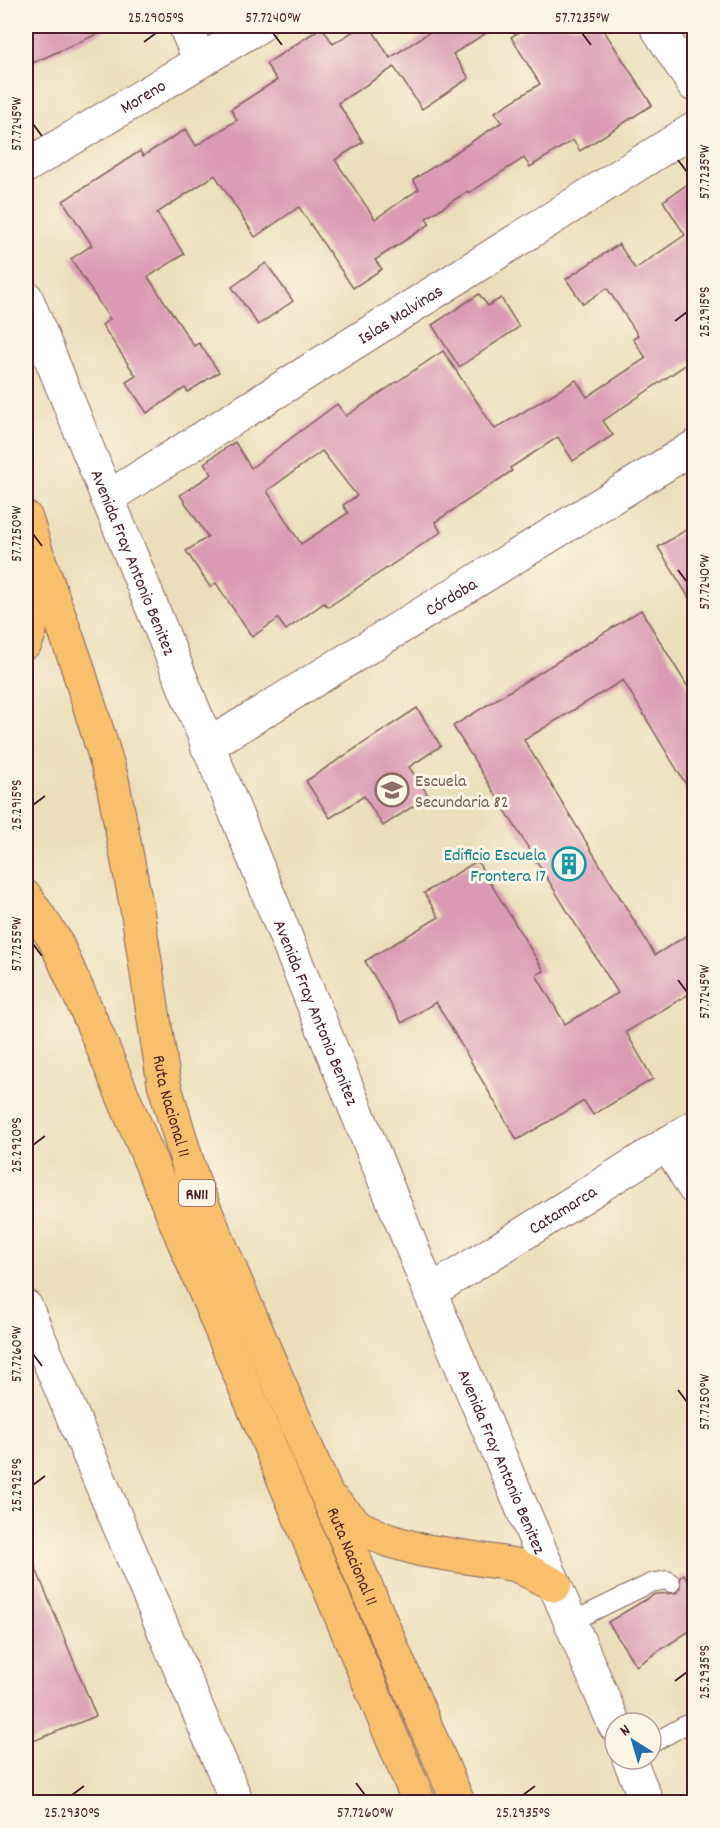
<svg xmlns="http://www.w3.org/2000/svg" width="720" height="1828" font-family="Dekko,sans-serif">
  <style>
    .building { fill: #da9ab4; fill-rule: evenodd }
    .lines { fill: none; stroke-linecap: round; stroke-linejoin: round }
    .lane-casing { stroke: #82625d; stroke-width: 20 }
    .street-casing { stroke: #82625d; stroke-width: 35 }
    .highway-casing { stroke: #82625d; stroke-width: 35 }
    .lane { stroke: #fff; stroke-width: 18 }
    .street { stroke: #fff; stroke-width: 33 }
    .highway { stroke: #f8bf6c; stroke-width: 33 }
    .ticks { fill: none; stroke: #4a1f2b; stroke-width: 2 }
    .labels { text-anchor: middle; stroke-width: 6; stroke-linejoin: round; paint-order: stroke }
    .shield { fill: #fcf5e5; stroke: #7f5f63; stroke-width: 1.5 }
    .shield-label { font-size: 16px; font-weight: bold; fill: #4a1f2b }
    .street-label { font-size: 18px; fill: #4a1f2b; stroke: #fcf5e5 }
    .education-label { font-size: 18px; fill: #785e54; stroke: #fcf5e5; text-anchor: start }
    .culture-label { font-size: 18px; fill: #0d838f; stroke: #fcf5e5; text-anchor: end }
    .neatline { fill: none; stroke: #4a1f2b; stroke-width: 2 }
    .ticks-label { font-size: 15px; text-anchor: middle; fill: #4a1f2b }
  </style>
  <rect width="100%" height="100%" fill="#fcf5e5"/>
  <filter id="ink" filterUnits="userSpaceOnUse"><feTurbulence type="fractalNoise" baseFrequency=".0167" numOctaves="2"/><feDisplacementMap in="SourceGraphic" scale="12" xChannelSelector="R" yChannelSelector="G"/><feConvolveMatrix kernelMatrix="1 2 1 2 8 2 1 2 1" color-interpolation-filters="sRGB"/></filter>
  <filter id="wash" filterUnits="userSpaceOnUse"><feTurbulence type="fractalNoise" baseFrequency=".008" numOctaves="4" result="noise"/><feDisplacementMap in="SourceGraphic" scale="24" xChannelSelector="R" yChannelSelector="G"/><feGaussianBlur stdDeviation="1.35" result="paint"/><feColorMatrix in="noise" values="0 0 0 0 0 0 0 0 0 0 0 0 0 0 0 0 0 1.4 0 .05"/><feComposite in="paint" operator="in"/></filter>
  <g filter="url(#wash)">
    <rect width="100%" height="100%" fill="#eadfba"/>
    <g id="blocks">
      <g class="building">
        <path d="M 26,26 L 115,26 L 26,66 Z"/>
        <path d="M 362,26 L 370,26 L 390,58 L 439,26 L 497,26 L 453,54 L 469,78 L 422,109 L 394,67 L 338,103 L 363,142 L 335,160 L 375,219 L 419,189 L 413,180 L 502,122 L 495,112 L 540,84 L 511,37 L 529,26 L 601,26 L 652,105 L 580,151 L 573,140 L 530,167 L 524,158 L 469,193 L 468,191 L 426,218 L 430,224 L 375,260 L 382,269 L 353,288 L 299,207 L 255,237 L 215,175 L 157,213 L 184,254 L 148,277 L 194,346 L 199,343 L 219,372 L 188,392 L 185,388 L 147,413 L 126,382 L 136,376 L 102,325 L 110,319 L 71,259 L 92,245 L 63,201 L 140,151 L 143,156 L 186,129 L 196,146 L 237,120 L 231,109 L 277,80 L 266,64 L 322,27 L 333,44 Z"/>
        <path d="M 694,180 L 694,359 L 603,421 L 613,435 L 573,461 L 558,437 L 510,468 L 512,471 L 435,522 L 441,532 L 328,607 L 324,603 L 286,630 L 278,619 L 252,637 L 216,583 L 210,587 L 186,551 L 208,537 L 180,495 L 212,474 L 204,463 L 235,442 L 251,468 L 337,404 L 346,416 L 443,351 L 495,429 L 576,380 L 587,397 L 646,358 L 633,339 L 638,335 L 607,288 L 583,304 L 566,279 L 619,244 L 635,269 L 685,235 L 663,201 ZM 322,451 L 357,496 L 343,505 L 348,513 L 301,544 L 267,491 Z"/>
        <path d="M 266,263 L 293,301 L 258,325 L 232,287 Z"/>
        <path d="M 479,294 L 488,306 L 501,298 L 519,327 L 459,367 L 432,325 Z"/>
        <path d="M 694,525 L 694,606 L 658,547 Z"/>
        <path d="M 641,610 L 694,697 L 694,798 L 623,680 L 524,740 L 655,955 L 694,931 L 694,991 L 626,1032 L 653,1079 L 593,1115 L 584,1101 L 517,1140 L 436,1002 L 402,1023 L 365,961 L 439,917 L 424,893 L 477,861 L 544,971 L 536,975 L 565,1024 L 618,993 L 453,726 Z"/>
        <path d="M 417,708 L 441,746 L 409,767 L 429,796 L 383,826 L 364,796 L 330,818 L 306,781 Z"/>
        <path d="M 26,1544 L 96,1716 L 26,1744 Z"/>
        <path d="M 684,1574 L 694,1591 L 694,1628 L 636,1666 L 608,1622 L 655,1594 L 676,1593 L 680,1589 L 680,1577 Z"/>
      </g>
    </g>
  </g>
  <g filter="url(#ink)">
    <use href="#blocks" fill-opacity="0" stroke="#82625d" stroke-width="1.5"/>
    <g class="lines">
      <defs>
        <g id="lane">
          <path d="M 571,1622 L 651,1583 L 667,1580 L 671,1583"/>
          <path d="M 651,1744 L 694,1720"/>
        </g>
        <g id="street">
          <path d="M 185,26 L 200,61"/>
          <path d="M 656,26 L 694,85"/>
          <path id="s1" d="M 26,166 L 259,26"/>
          <path id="s2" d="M 26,297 L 430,1292 L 615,1726"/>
          <path id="s3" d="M 107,498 L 694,129"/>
          <path id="s4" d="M 207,746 L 694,447"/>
          <path d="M 667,1143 L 694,1188"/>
          <path id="s5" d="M 430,1292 L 694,1127"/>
          <path d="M 26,1307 L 237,1802"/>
          <path d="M 629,1759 L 647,1802"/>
        </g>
        <g id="highway">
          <path d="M 26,518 L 36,551 L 30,631 L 26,642"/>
          <path id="s6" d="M 36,551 L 76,662 L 112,779 L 137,909 L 164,1084 L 194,1184 L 458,1802"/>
          <path d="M 26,897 L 55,940 L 94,1027 L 419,1802"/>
          <path d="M 334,1502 L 359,1527 L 387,1540 L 421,1550 L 516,1565 L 555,1585"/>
        </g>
      </defs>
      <use href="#lane" class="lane-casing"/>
      <use href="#street" class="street-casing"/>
      <use href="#highway" class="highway-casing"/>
      <use href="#lane" class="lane"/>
      <use href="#street" class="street"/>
      <use href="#highway" class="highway"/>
    </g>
  </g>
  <path class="ticks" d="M 273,33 L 282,45M 582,33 L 591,45M 144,42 L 156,33M 33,124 L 42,136M 678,160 L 687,172M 675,321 L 687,312M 33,534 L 42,546M 678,570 L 687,582M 33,805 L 45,796M 33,944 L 42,956M 678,980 L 687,992M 33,1145 L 45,1136M 33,1354 L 42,1366M 678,1390 L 687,1402M 33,1485 L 45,1476M 675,1681 L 687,1672M 356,1783 L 365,1795M 72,1795 L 84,1786M 523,1795 L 535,1786"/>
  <defs>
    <symbol id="school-ring" viewBox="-11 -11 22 22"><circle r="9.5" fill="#fcf5e5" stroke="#8d6e63" stroke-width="1.5"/><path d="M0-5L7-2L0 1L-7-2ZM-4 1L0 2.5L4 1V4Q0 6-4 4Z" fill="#8d6e63"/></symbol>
    <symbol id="building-ring" viewBox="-11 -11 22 22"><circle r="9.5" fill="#fcf5e5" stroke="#0f9aa8" stroke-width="1.5"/><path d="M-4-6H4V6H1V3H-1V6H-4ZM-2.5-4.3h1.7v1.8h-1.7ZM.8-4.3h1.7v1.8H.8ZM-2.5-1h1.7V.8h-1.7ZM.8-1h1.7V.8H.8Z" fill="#0f9aa8"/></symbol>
  </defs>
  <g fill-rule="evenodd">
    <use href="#school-ring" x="373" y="771" width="38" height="38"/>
    <use href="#building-ring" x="550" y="845" width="38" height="38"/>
  </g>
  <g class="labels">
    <rect class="shield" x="179" y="1180" width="36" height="26" rx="4.5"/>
    <g class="shield-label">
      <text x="197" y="1199">RN11</text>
    </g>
    <g class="street-label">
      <text dy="6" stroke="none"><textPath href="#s1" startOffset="136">Moreno</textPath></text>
      <text dy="6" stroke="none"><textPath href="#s3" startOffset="346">Islas Malvinas</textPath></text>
      <text dy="6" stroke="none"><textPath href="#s2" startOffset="286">Avenida Fray Antonio Benitez</textPath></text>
      <text dy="6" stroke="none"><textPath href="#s4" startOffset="286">Córdoba</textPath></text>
      <text dy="6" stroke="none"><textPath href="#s2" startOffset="772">Avenida Fray Antonio Benitez</textPath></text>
      <text dy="6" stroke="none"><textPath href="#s6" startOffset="573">Ruta Nacional 11</textPath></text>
      <text dy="6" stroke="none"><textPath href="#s5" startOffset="156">Catamarca</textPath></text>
      <text dy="6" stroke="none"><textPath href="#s2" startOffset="1258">Avenida Fray Antonio Benitez</textPath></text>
      <text dy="6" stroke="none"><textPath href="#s6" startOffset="1059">Ruta Nacional 11</textPath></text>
    </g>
    <g class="education-label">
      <text x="415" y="786">Escuela<tspan x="415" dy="21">Secundaria 82</tspan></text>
    </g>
    <g class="culture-label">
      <text x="546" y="860">Edificio Escuela<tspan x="546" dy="21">Frontera 17</tspan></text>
    </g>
  </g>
  <rect width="720" height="1828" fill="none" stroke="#fcf5e5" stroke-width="66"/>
  <g transform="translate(633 1741) rotate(323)"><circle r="28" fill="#fcf5e5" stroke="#b59f9b" stroke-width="1.5"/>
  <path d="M0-4.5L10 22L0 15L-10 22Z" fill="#1f6fb2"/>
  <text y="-9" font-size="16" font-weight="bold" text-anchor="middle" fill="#4a1f2b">N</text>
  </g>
  <rect x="33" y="33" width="654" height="1762" class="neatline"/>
  <g class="ticks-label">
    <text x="156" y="22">25.2905°S</text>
    <text x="273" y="22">57.7240°W</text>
    <text x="582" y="22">57.7235°W</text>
    <text transform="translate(16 124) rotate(-90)" y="5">57.7245°W</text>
    <text transform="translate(704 172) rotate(-90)" y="5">57.7235°W</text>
    <text transform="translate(704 312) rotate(-90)" y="5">25.2915°S</text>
    <text transform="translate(16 534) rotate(-90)" y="5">57.7250°W</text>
    <text transform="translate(704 582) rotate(-90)" y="5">57.7240°W</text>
    <text transform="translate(16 805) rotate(-90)" y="5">25.2915°S</text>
    <text transform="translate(16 944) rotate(-90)" y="5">57.7255°W</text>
    <text transform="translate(704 992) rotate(-90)" y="5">57.7245°W</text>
    <text transform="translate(16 1145) rotate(-90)" y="5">25.2920°S</text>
    <text transform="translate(16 1354) rotate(-90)" y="5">57.7260°W</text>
    <text transform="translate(704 1402) rotate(-90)" y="5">57.7250°W</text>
    <text transform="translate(16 1485) rotate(-90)" y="5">25.2925°S</text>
    <text transform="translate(704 1672) rotate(-90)" y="5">25.2935°S</text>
    <text x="72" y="1817">25.2930°S</text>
    <text x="365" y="1817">57.7260°W</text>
    <text x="523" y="1817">25.2935°S</text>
  </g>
</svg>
